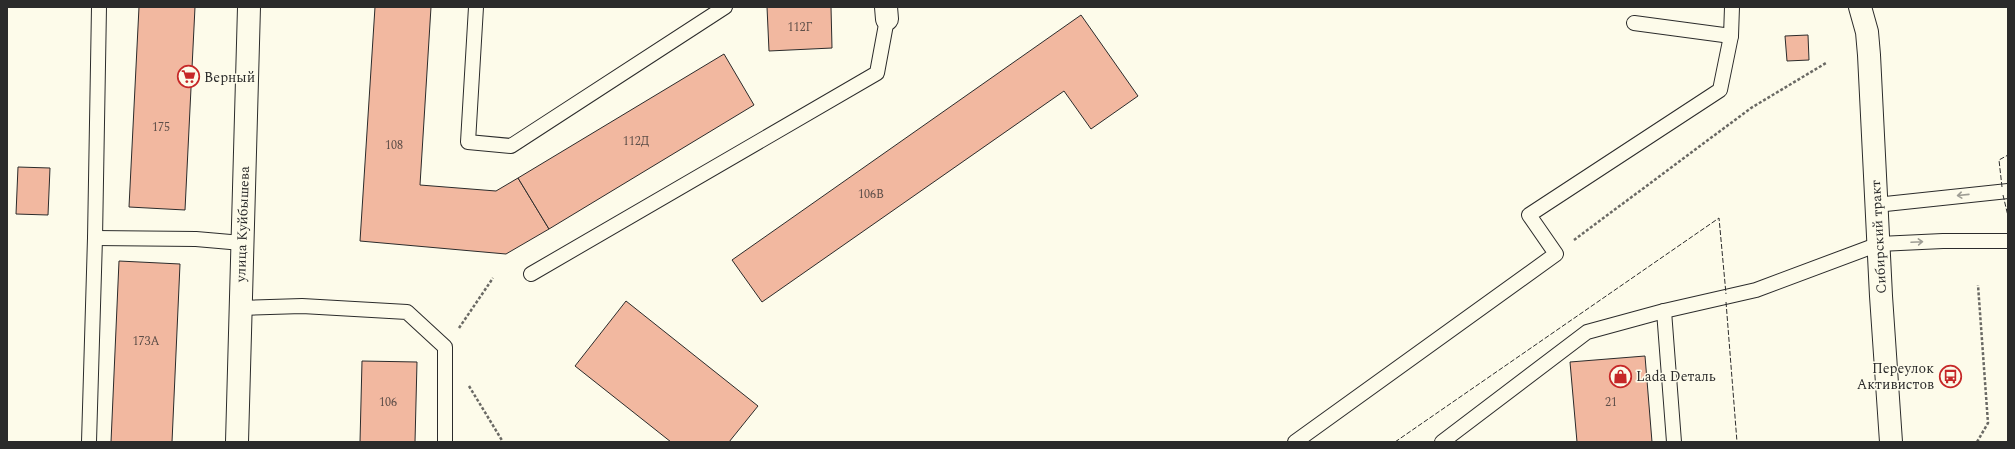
<svg xmlns="http://www.w3.org/2000/svg" width="2015" height="449" font-family="Spectral,serif">
  <style>
    .building { fill: #f2b8a0; stroke: #2b2b2b }
    .lines { fill: none; stroke-linecap: round; stroke-linejoin: round }
    .lane-casing { stroke: #2b2b2b; stroke-width: 16 }
    .street-casing { stroke: #2b2b2b; stroke-width: 24 }
    .secondary-casing { stroke: #2b2b2b; stroke-width: 24 }
    .path { stroke: #6a6964; stroke-width: 2.5; stroke-dasharray: 3 2; stroke-linecap: butt }
    .lane { stroke: #fdfbea; stroke-width: 14 }
    .street { stroke: #fdfbea; stroke-width: 22 }
    .secondary { stroke: #fdfbea; stroke-width: 22 }
    .fence { stroke: #2b2b2b; stroke-width: 1; stroke-dasharray: 5 2; stroke-linecap: butt }
    .oneway { stroke: #9e9d94 }
    .labels { text-anchor: middle; stroke-width: 3; stroke-linejoin: round; paint-order: stroke }
    .number-label { font-size: 12px; fill: #5d4e48 }
    .poi-label { font-size: 14px; fill: #2b2b2b; stroke: #fdfbea; text-anchor: start }
    .street-label { font-size: 14px; fill: #2b2b2b; stroke: #fdfbea }
  </style>
  <rect width="100%" height="100%" fill="#fdfbea"/>
  <g class="building">
    <path d="M 139,7 L 195,7 L 185,210 L 129,207 Z"/>
    <path d="M 375,7 L 431,7 L 420,185 L 496,191 L 518,178 L 549,229 L 506,254 L 360,241 Z"/>
    <path d="M 767,7 L 831,7 L 832,48 L 769,51 Z"/>
    <path d="M 1081,15 L 1138,96 L 1091,129 L 1064,91 L 762,302 L 732,260 Z"/>
    <path d="M 1808,35 L 1809,60 L 1787,61 L 1785,36 Z"/>
    <path d="M 724,54 L 754,105 L 549,229 L 518,178 Z"/>
    <path d="M 18,167 L 50,168 L 48,215 L 16,214 Z"/>
    <path d="M 119,261 L 180,264 L 172,442 L 111,442 Z"/>
    <path d="M 626,301 L 758,406 L 729,442 L 671,442 L 575,366 Z"/>
    <path d="M 1645,356 L 1652,442 L 1577,442 L 1570,362 Z"/>
    <path d="M 362,361 L 417,362 L 415,442 L 360,442 Z"/>
  </g>
  <g class="lines">
    <defs>
      <g id="lane">
        <path d="M 476,7 L 468,142 L 511,146 L 725,7"/>
        <path d="M 1634,23 L 1731,36 L 1732,7"/>
        <path d="M 1876,205 L 2008,191"/>
        <path d="M 95,238 L 196,239 L 242,243"/>
        <path d="M 531,274 L 877,73 L 887,19"/>
        <path d="M 239,308 L 302,306 L 407,312 L 445,347 L 445,442"/>
        <path d="M 1664,311 L 1674,442"/>
        <path d="M 89,442 L 95,238 L 99,7"/>
        <path d="M 1295,442 L 1556,254 L 1529,215 L 1720,90 L 1731,36"/>
        <path d="M 1442,442 L 1587,332 L 1664,311 L 1756,290 L 1879,244 L 1943,241 L 2008,241"/>
      </g>
      <path id="street" d="M 886,7 L 887,19"/>
      <g id="secondary">
        <path d="M 1860,7 L 1867,32 L 1869,55 L 1881,296 L 1891,442"/>
        <path d="M 237,442 L 249,7"/>
      </g>
    </defs>
    <use href="#lane" class="lane-casing"/>
    <use href="#street" class="street-casing"/>
    <use href="#secondary" class="secondary-casing"/>
    <g class="path">
      <path d="M 1574,240 L 1751,108 L 1826,63"/>
      <path d="M 459,328 L 493,278"/>
      <path d="M 469,386 L 503,442"/>
      <path d="M 1977,442 L 1988,423 L 1978,285"/>
    </g>
    <use href="#lane" class="lane"/>
    <use href="#street" class="street"/>
    <use href="#secondary" class="secondary"/>
    <g class="fence">
      <path d="M 2002,187 L 1999,160 L 2008,155"/>
      <path d="M 2003,195 L 2008,216"/>
      <path d="M 1726,302 L 1737,442"/>
      <path d="M 1395,442 L 1719,218 L 1726,294"/>
    </g>
  </g>
  <defs><path id="oneway-shaft" d="M-6 0H5M1.5-3L5.5 0L1.5 3" fill="none" stroke-width="1.6" stroke-linecap="round" stroke-linejoin="round"/></defs>
  <g class="oneway">
    <use href="#oneway-shaft" transform="translate(1963 195) rotate(174)"/>
    <use href="#oneway-shaft" transform="translate(1917 242) rotate(-3)"/>
  </g>
  <defs>
    <symbol id="supermarket-ring" viewBox="-11 -11 22 22"><circle r="9.5" fill="#fdfbea" stroke="#c62828" stroke-width="1.5"/><path d="M-6-5.5h2.5l.6 2H6L4.5 2H-2.5L-4.4-4H-6ZM-1.5 3.2a1.3 1.3 0 1 0 .1 0ZM3 3.2a1.3 1.3 0 1 0 .1 0Z" fill="#c62828"/></symbol>
    <symbol id="shop-ring" viewBox="-11 -11 22 22"><circle r="9.5" fill="#fdfbea" stroke="#c62828" stroke-width="1.5"/><path d="M-5-2.5h2.3a2.7 3.5 0 0 1 5.4 0H5L5.5 6h-11ZM-1.5-2.5h3a1.5 2.3 0 0 0-3 0Z" fill="#c62828"/></symbol>
    <symbol id="bus-ring" viewBox="-11 -11 22 22"><circle r="9.5" fill="#fdfbea" stroke="#c62828" stroke-width="1.5"/><path d="M-5-6H5V4H4V6H2V4H-2V6H-4V4H-5ZM-3.5-4V0h7V-4ZM-3.5 1.2v1.5H-2V1.2ZM2 1.2v1.5H3.5V1.2Z" fill="#c62828"/></symbol>
  </defs>
  <g fill-rule="evenodd">
    <use href="#supermarket-ring" x="176" y="64" width="25" height="25"/>
    <use href="#shop-ring" x="1608" y="364" width="25" height="25"/>
    <use href="#bus-ring" x="1938" y="364" width="25" height="25"/>
  </g>
  <g class="labels">
    <g class="number-label">
      <text x="800" y="31">112Г</text>
      <text x="161" y="131">175</text>
      <text x="636" y="145">112Д</text>
      <text x="394" y="149">108</text>
      <text x="871" y="198">106В</text>
      <text x="146" y="345">173А</text>
      <text x="388" y="406">106</text>
      <text x="1611" y="406">21</text>
    </g>
    <g class="poi-label">
      <text x="204" y="82">Верный</text>
      <text x="1934" y="373" text-anchor="end">Переулок<tspan x="1934" dy="16">Активистов</tspan></text>
      <text x="1636" y="381">Lada Dеталь</text>
    </g>
    <g class="street-label">
      <text transform="translate(242 224) rotate(-88)" y="5">улица Куйбышева</text>
      <text transform="translate(1878 237) rotate(-93)" y="5">Сибирский тракт</text>
    </g>
  </g>
  <rect width="2015" height="449" fill="none" stroke="#2b2b2b" stroke-width="16"/>
</svg>
